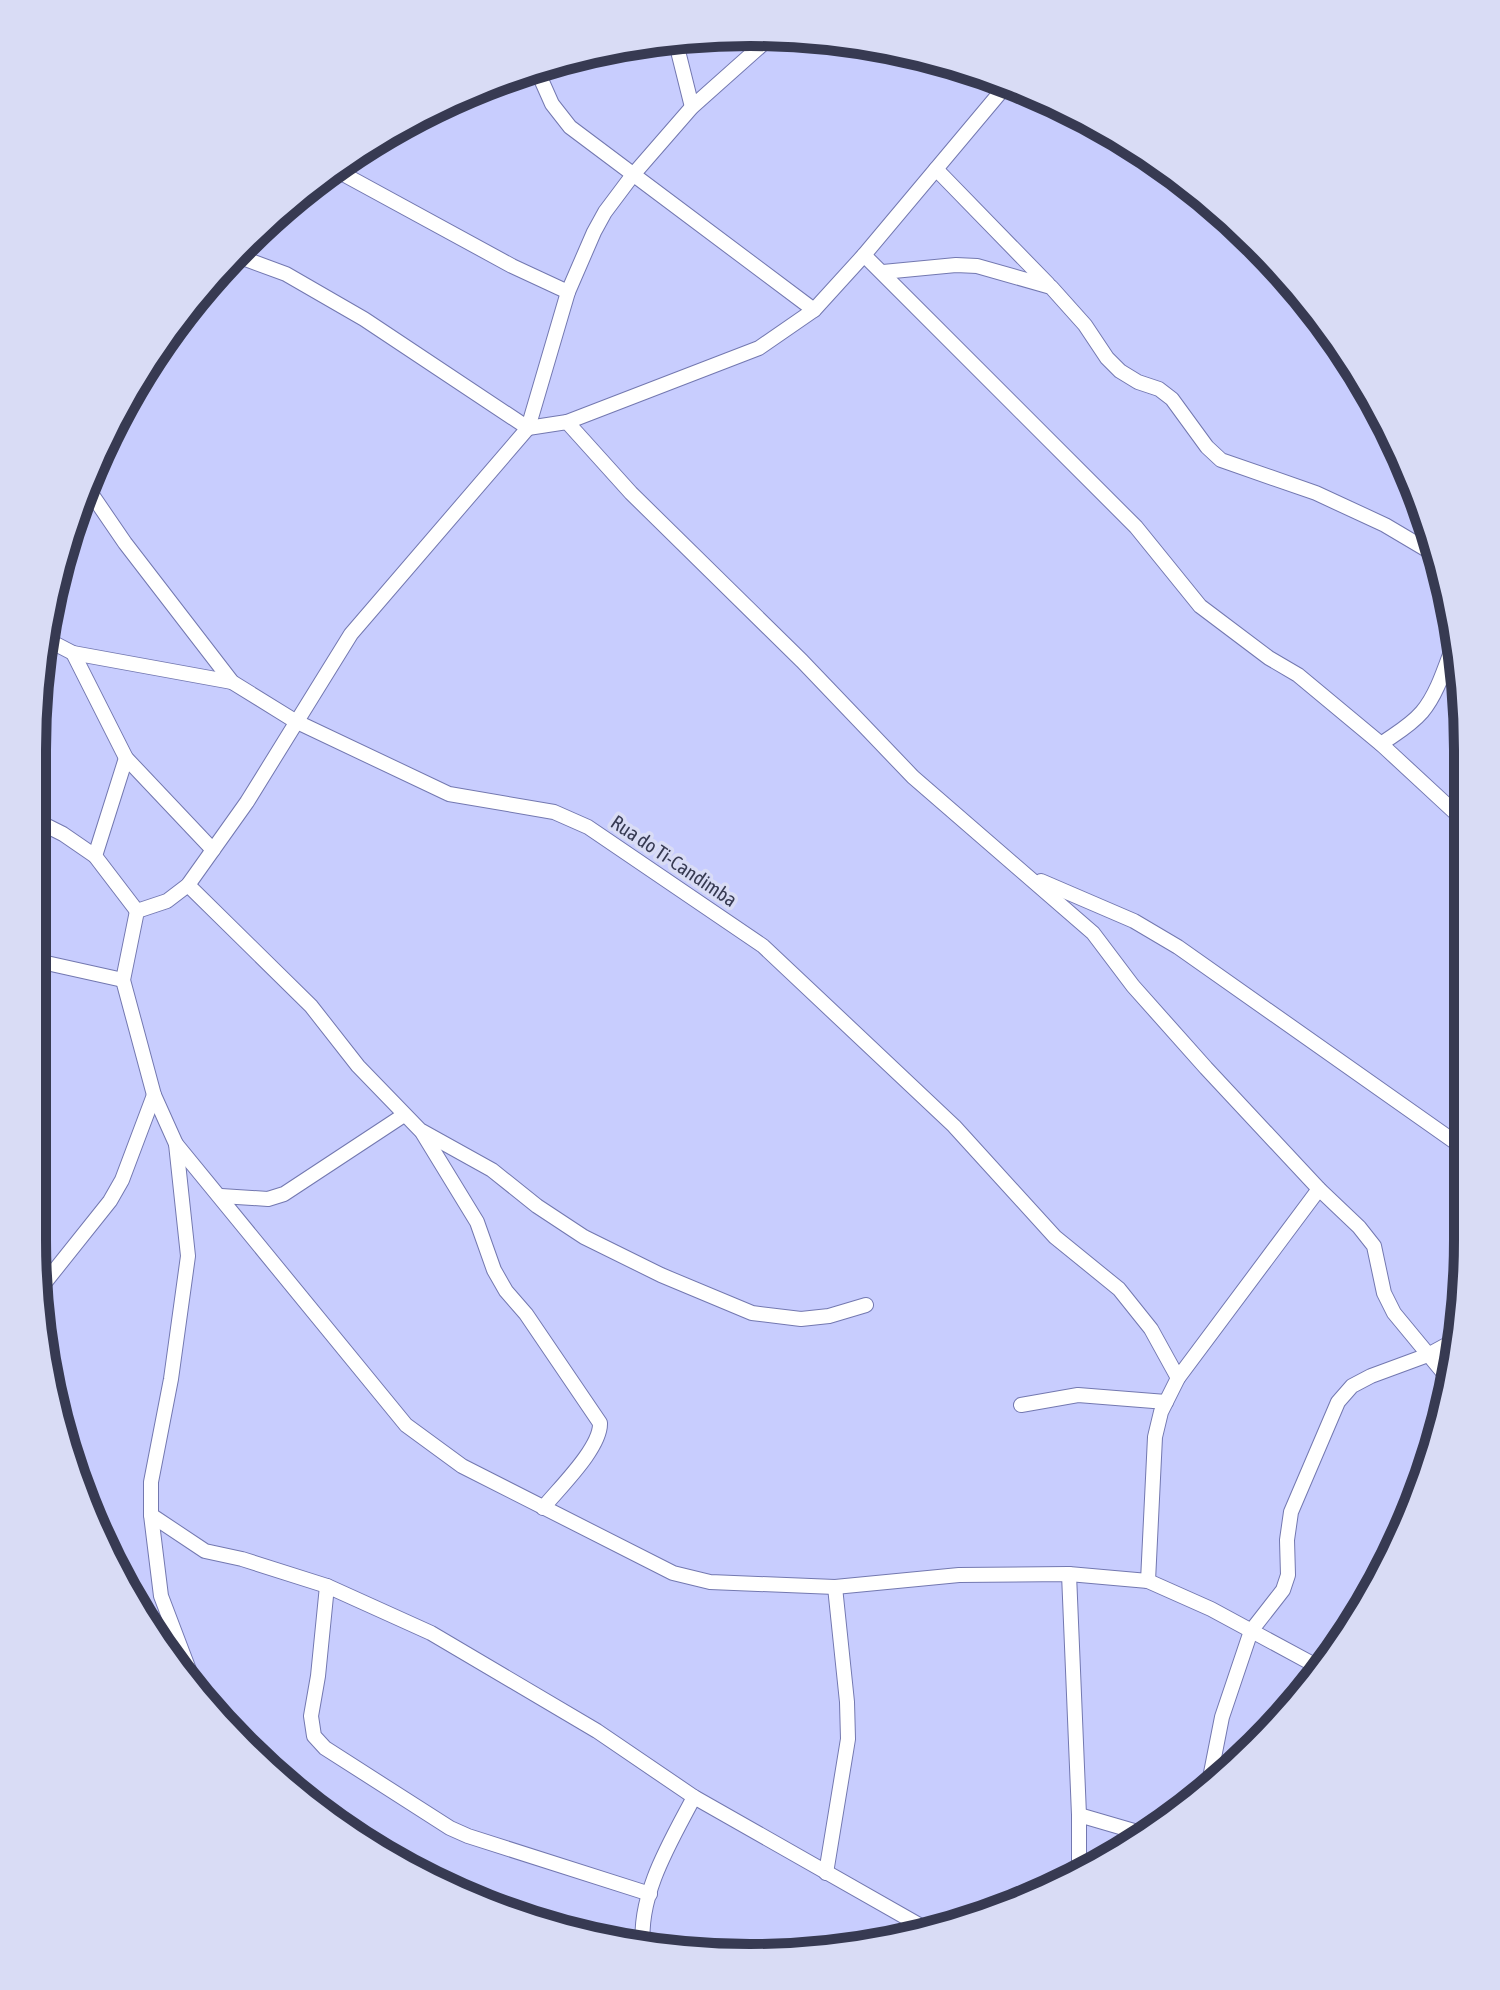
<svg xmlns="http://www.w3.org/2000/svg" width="1500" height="1990" font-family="'Asap Condensed',sans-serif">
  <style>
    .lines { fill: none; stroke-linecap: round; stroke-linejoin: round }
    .minor-casing { stroke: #7378b0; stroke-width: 16 }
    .minor { stroke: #fff; stroke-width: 14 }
    .labels { text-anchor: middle; stroke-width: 7; stroke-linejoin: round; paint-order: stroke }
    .street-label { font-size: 20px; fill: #373a52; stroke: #d9dcf5 }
    .rim { fill: none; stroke: #373a52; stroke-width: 10 }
  </style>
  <rect width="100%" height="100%" fill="#c8cdfe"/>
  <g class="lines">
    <defs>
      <g id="minor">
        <path d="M 675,39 L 692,107"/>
        <path d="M 536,68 L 552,104 L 570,127 L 814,310"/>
        <path d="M 1005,88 L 1144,150"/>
        <path d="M 334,169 L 512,266 L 568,292"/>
        <path d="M 936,169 L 1048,284"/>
        <path d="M 864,255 L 1136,527 L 1200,606 L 1269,658 L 1298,675 L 1381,744 L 1462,819"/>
        <path d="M 240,257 L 286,274 L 364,319 L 528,428 L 567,422 L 631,493 L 802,661 L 913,777 L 1093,933 L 1133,986 L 1206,1068 L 1319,1189 L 1359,1227 L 1374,1246 L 1384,1293 L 1394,1313 L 1451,1382"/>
        <path d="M 883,272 L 956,265 L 977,266 L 1051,287 L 1085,325 L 1107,358 L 1120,371 L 1138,382 L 1159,389 L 1172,399 L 1207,447 L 1221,460 L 1316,493 L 1385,525 L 1439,557"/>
        <path d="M 567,422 L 759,348 L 814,310 L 864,255 L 1009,82"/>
        <path d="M 86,486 L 125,543 L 232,682 L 295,721 L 449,794 L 554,812 L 588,827 L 763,946 L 954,1126 L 1055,1237 L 1119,1289 L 1151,1329 L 1178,1378"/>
        <path d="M 44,638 L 73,653 L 232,682"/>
        <path d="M 73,653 L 126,758 L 213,850"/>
        <path d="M 1381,744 C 1395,734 1410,726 1422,712 C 1439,692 1447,660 1457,636"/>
        <path d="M 33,819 L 63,834 L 95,856 L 137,911"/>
        <path d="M 95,856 L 126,758"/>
        <path d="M 1041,881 L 1134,921 L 1178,947 L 1462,1147"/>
        <path d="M 188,885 L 311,1006 L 358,1066 L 420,1130 L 492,1170 L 537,1206 L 584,1237 L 661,1275 L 752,1313 L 801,1319 L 829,1316 L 866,1305"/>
        <path d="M 33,960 L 123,980"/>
        <path d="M 422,1132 L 477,1222 L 494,1270 L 506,1291 L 526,1314 L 600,1423 C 601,1448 559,1488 543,1508"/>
        <path d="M 176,1144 L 406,1425 L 462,1466 L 673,1573 L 710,1582 L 835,1587 L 959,1575 L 1069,1574 L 1148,1581 L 1211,1609 L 1322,1669"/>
        <path d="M 221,1196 L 268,1199 L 284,1194 L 404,1115"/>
        <path d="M 39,1290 L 110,1201 L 122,1180 L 154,1095"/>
        <path d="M 1021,1405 L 1078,1395 L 1166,1402"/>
        <path d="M 151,1515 L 205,1551 L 242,1559 L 327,1586 L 431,1633 L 597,1731 L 694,1797 L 928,1930"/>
        <path d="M 1069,1574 L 1079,1815 L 1079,1872"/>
        <path d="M 1148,1581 L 1155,1437 L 1161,1412 L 1178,1378 L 1319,1189"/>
        <path d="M 327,1586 L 318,1676 L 311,1716 L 314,1736 L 325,1748 L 450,1828 L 468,1836 L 650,1894"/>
        <path d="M 191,1675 L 161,1596 L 151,1515 L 151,1482 L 171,1379 L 188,1256 L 176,1144 L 154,1095 L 123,980 L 137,911 L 167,901 L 188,885 L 247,802 L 351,634 L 528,428 L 568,292 L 594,232 L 605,212 L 632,176 L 692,107 L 774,34"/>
        <path d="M 1208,1788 L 1222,1717 L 1251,1631 L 1283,1590 L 1288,1575 L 1287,1540 L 1291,1512 L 1338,1402 L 1352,1386 L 1371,1376 L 1428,1355 L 1461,1337"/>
        <path d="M 1079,1815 L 1151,1836"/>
        <path d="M 826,1873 L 848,1739 L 847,1702 L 835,1587"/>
        <path d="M 643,1946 C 638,1894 671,1841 694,1797"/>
      </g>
    </defs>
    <use href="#minor" class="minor-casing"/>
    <use href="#minor" class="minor"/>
  </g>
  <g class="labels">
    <g class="street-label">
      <text transform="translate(674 861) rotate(34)" y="7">Rua do Ti-Candimba</text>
    </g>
  </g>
  <path d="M0 0H1500V1990H0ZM750 46H750A704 704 0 0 1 1454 750V1240A704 704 0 0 1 750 1944H750A704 704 0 0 1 46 1240V750A704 704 0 0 1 750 46Z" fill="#d9dcf5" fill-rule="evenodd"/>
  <path class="rim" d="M750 46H750A704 704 0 0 1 1454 750V1240A704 704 0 0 1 750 1944H750A704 704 0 0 1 46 1240V750A704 704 0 0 1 750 46Z"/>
</svg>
